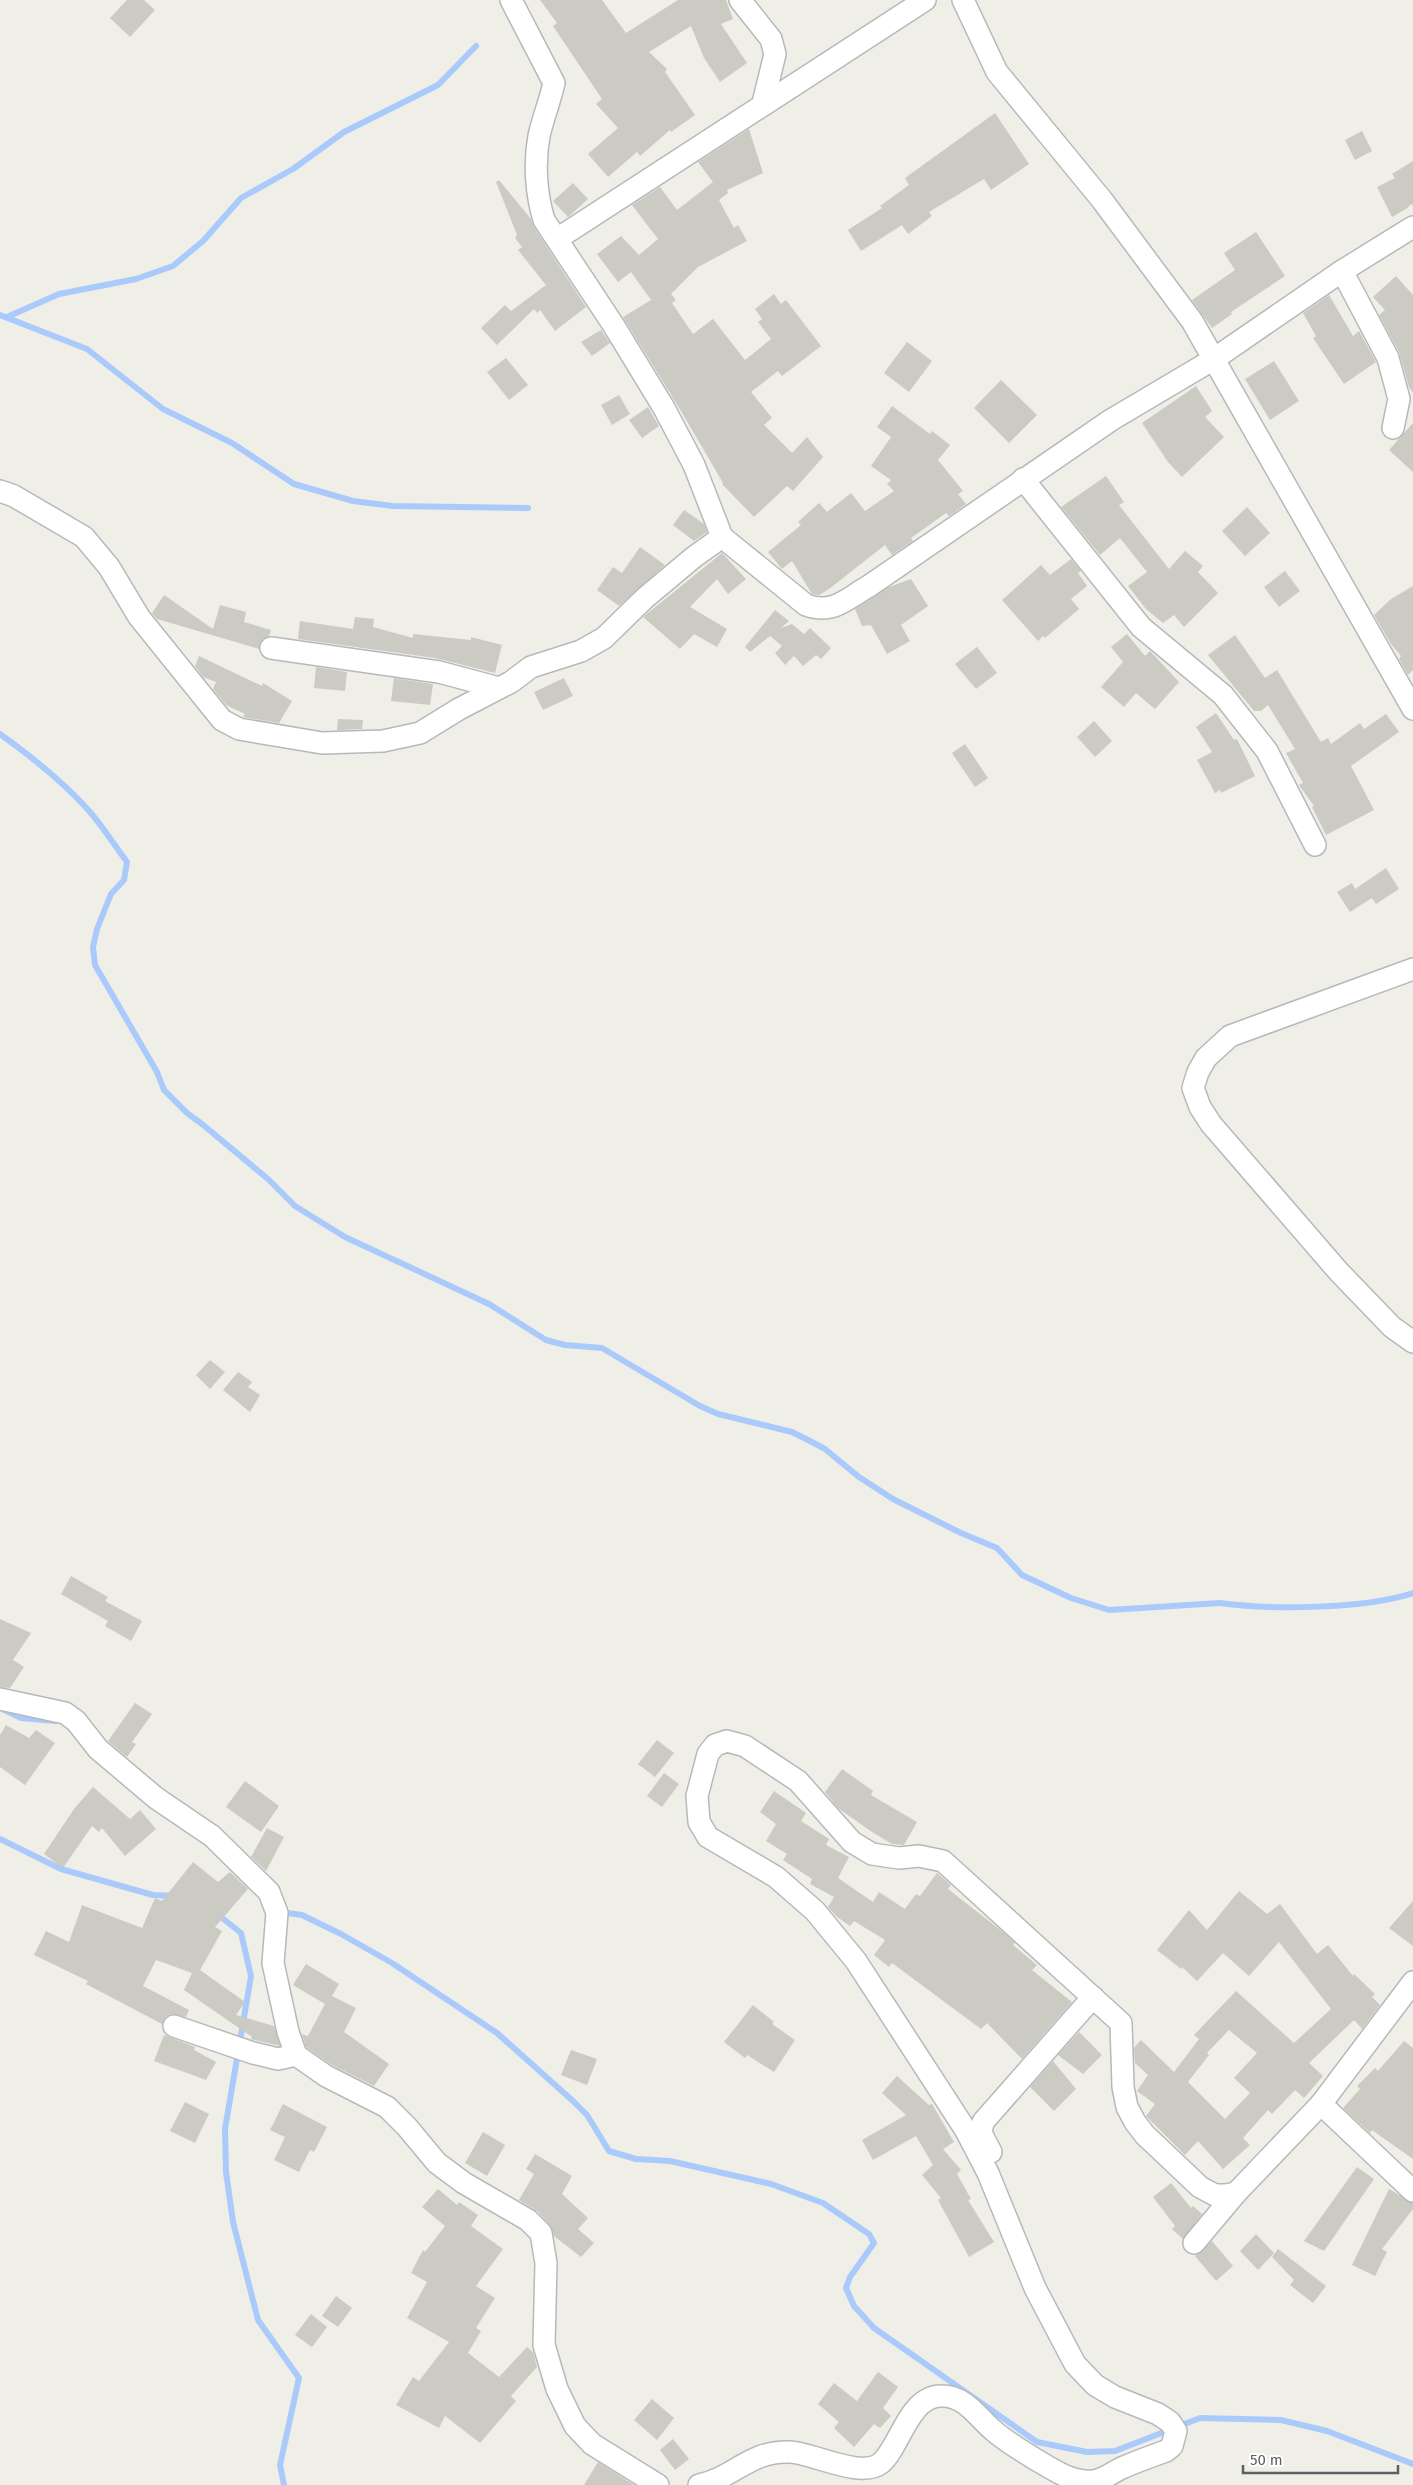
<svg xmlns="http://www.w3.org/2000/svg" width="1413" height="2485" font-family="'Fira Sans',sans-serif">
  <style>
    .lines { fill: none; stroke-linecap: round; stroke-linejoin: round }
    .stream { stroke: #aacafc; stroke-width: 6 }
    .building { fill: #cbcac3; fill-rule: evenodd }
    .street-casing { stroke: #b7b8bc; stroke-width: 24 }
    .street { stroke: #fff; stroke-width: 21 }
  </style>
  <rect width="100%" height="100%" fill="#f0efe7"/>
  <g class="lines">
    <g class="stream">
      <path d="M 0,315 L 87,349 L 163,409 L 232,443 L 294,484 L 353,501 L 393,506 L 528,508"/>
      <path d="M 7,317 L 59,294 L 136,279 L 173,266 L 203,241 L 241,198 L 293,169 L 344,132 L 438,85 L 476,46"/>
      <path d="M 0,734 C 32,757 64,782 90,812 C 103,827 115,846 127,862 L 124,880 L 111,894 L 97,929 L 93,947 L 95,965 L 157,1072 L 164,1090 L 187,1113 L 202,1124 L 268,1179 L 295,1206 L 345,1237 L 489,1304 L 546,1340 L 565,1345 L 602,1348 L 700,1406 L 718,1414 L 792,1432 L 808,1440 L 825,1449 L 859,1477 L 893,1499 L 961,1533 L 997,1548 L 1022,1575 L 1071,1598 L 1109,1610 L 1220,1603 C 1272,1610 1364,1609 1413,1593"/>
      <path d="M 0,1708 L 21,1718 L 55,1721"/>
      <path d="M 0,1839 L 61,1869 L 153,1895 L 174,1896"/>
      <path d="M 280,1912 L 302,1915 L 341,1934 L 392,1963 L 497,2033 L 573,2101 L 587,2115 L 609,2151 L 636,2159 L 670,2161 L 771,2184 L 823,2203 L 869,2234 L 874,2243 L 850,2277 L 846,2288 L 854,2306 L 874,2328 L 1037,2442 L 1087,2452 L 1115,2451 L 1200,2418 L 1281,2420 L 1327,2431 L 1413,2464"/>
      <path d="M 216,1913 L 241,1933 L 251,1976 L 225,2129 L 226,2172 L 233,2222 L 258,2320 L 299,2378 L 280,2465 L 284,2485"/>
    </g>
  </g>
  <g class="building">
    <path d="M 127,0 L 144,0 L 155,10 L 130,37 L 110,18 Z"/>
    <path d="M 540,0 L 602,0 L 626,33 L 678,0 L 726,0 L 733,19 L 721,24 L 747,63 L 720,82 L 704,58 L 691,26 L 649,52 L 667,69 L 665,72 L 695,115 L 671,132 L 670,130 L 640,156 L 637,152 L 608,177 L 588,154 L 618,128 L 596,104 L 602,99 L 553,26 L 557,23 Z"/>
    <path d="M 995,113 L 1029,164 L 991,190 L 984,179 L 929,212 L 932,216 L 908,234 L 902,225 L 861,251 L 848,230 L 882,208 L 880,206 L 909,185 L 905,178 Z"/>
    <path d="M 749,129 L 763,173 L 727,190 L 728,193 L 719,200 L 734,228 L 738,225 L 747,241 L 698,267 L 671,294 L 676,300 L 672,303 L 693,334 L 713,319 L 745,360 L 771,339 L 758,322 L 762,319 L 755,309 L 774,294 L 781,304 L 786,300 L 821,346 L 782,376 L 778,371 L 751,392 L 772,418 L 764,425 L 792,453 L 807,437 L 823,457 L 793,491 L 787,486 L 754,517 L 722,484 L 723,483 L 681,411 L 623,317 L 651,300 L 631,272 L 618,282 L 597,254 L 621,236 L 639,255 L 658,239 L 632,205 L 660,187 L 677,210 L 713,182 L 698,162 Z"/>
    <path d="M 1362,131 L 1372,151 L 1355,160 L 1345,140 Z"/>
    <path d="M 1413,161 L 1413,206 L 1411,204 L 1406,209 L 1392,217 L 1377,187 L 1395,178 L 1392,174 Z"/>
    <path d="M 499,180 L 531,219 L 534,227 L 586,307 L 555,331 L 540,310 L 537,313 L 534,309 L 497,345 L 481,328 L 505,305 L 511,311 L 546,285 L 518,250 L 522,247 L 515,238 L 517,235 L 496,182 Z"/>
    <path d="M 573,183 L 588,199 L 568,217 L 553,201 Z"/>
    <path d="M 1256,232 L 1285,276 L 1231,312 L 1232,314 L 1212,328 L 1192,300 L 1235,270 L 1224,253 Z"/>
    <path d="M 1396,276 L 1413,295 L 1413,393 L 1409,387 L 1399,352 L 1379,315 L 1385,310 L 1373,297 Z"/>
    <path d="M 1329,295 L 1353,336 L 1359,331 L 1376,362 L 1344,384 L 1313,338 L 1316,336 L 1303,313 Z"/>
    <path d="M 601,330 L 610,343 L 592,356 L 581,342 Z"/>
    <path d="M 907,342 L 932,361 L 909,392 L 884,373 Z"/>
    <path d="M 506,358 L 528,385 L 509,400 L 487,372 Z"/>
    <path d="M 1274,361 L 1299,401 L 1270,420 L 1245,379 Z"/>
    <path d="M 1001,380 L 1037,415 L 1009,443 L 974,408 Z"/>
    <path d="M 1196,386 L 1212,411 L 1205,417 L 1224,437 L 1182,477 L 1168,462 L 1142,423 Z"/>
    <path d="M 619,395 L 630,414 L 612,425 L 601,405 Z"/>
    <path d="M 892,406 L 930,434 L 932,431 L 950,445 L 938,460 L 963,491 L 958,494 L 966,504 L 949,516 L 946,513 L 911,538 L 913,541 L 892,555 L 885,545 L 829,589 L 819,595 L 812,594 L 792,561 L 782,569 L 768,552 L 801,525 L 798,522 L 819,503 L 827,512 L 851,493 L 865,511 L 894,491 L 887,484 L 891,480 L 871,466 L 891,437 L 877,427 Z"/>
    <path d="M 648,407 L 659,426 L 642,438 L 629,420 Z"/>
    <path d="M 1413,423 L 1413,472 L 1389,450 Z"/>
    <path d="M 1106,476 L 1124,502 L 1119,505 L 1169,569 L 1185,551 L 1203,566 L 1198,572 L 1218,593 L 1184,627 L 1174,615 L 1163,623 L 1146,609 L 1128,586 L 1147,572 L 1120,538 L 1100,555 L 1061,507 Z"/>
    <path d="M 1247,507 L 1270,533 L 1245,556 L 1222,531 Z"/>
    <path d="M 684,510 L 704,524 L 707,532 L 694,541 L 673,525 Z"/>
    <path d="M 640,547 L 665,565 L 619,606 L 597,590 L 613,567 L 622,573 Z"/>
    <path d="M 722,553 L 746,579 L 728,594 L 717,579 L 690,607 L 727,629 L 717,647 L 694,634 L 680,649 L 643,617 Z"/>
    <path d="M 1071,559 L 1081,571 L 1078,573 L 1087,586 L 1071,599 L 1079,609 L 1045,638 L 1043,636 L 1038,641 L 1002,600 L 1041,565 L 1050,575 Z"/>
    <path d="M 1285,571 L 1300,591 L 1279,607 L 1264,587 Z"/>
    <path d="M 911,579 L 928,606 L 901,625 L 910,641 L 887,654 L 871,625 L 862,626 L 855,609 L 889,587 Z"/>
    <path d="M 1413,586 L 1413,670 L 1408,675 L 1399,659 L 1401,656 L 1391,644 L 1374,615 L 1391,599 Z"/>
    <path d="M 164,595 L 213,629 L 220,605 L 246,612 L 244,622 L 271,630 L 269,636 L 262,640 L 259,649 L 157,619 L 152,613 Z"/>
    <path d="M 775,610 L 789,621 L 781,628 L 792,624 L 804,634 L 810,628 L 831,648 L 821,659 L 816,655 L 803,666 L 794,656 L 785,665 L 775,653 L 782,646 L 770,636 L 750,652 L 745,647 Z"/>
    <path d="M 355,617 L 374,619 L 373,627 L 413,638 L 413,634 L 471,640 L 471,637 L 502,645 L 495,673 L 435,658 L 298,639 L 300,621 L 353,629 Z"/>
    <path d="M 1127,634 L 1145,656 L 1150,651 L 1179,682 L 1155,709 L 1136,693 L 1124,707 L 1101,687 L 1123,662 L 1111,647 Z"/>
    <path d="M 1235,635 L 1265,678 L 1277,670 L 1321,742 L 1328,738 L 1331,744 L 1360,723 L 1364,729 L 1386,714 L 1399,732 L 1351,766 L 1374,810 L 1326,835 L 1312,807 L 1314,806 L 1299,785 L 1303,783 L 1286,753 L 1295,749 L 1268,705 L 1261,711 L 1254,711 L 1208,655 Z"/>
    <path d="M 977,647 L 997,673 L 976,689 L 955,664 Z"/>
    <path d="M 199,656 L 262,686 L 263,683 L 292,701 L 279,723 L 243,717 L 245,714 L 226,705 L 213,689 L 216,682 L 203,677 L 195,666 Z"/>
    <path d="M 316,667 L 347,672 L 345,691 L 314,688 Z"/>
    <path d="M 394,678 L 433,684 L 430,705 L 391,701 Z"/>
    <path d="M 564,678 L 573,696 L 543,710 L 534,692 Z"/>
    <path d="M 1216,713 L 1234,740 L 1237,739 L 1255,776 L 1221,793 L 1220,790 L 1215,793 L 1197,760 L 1212,752 L 1196,727 Z"/>
    <path d="M 338,719 L 363,720 L 362,729 L 337,730 Z"/>
    <path d="M 1094,721 L 1112,741 L 1095,757 L 1077,737 Z"/>
    <path d="M 965,744 L 988,778 L 975,787 L 952,753 Z"/>
    <path d="M 1386,868 L 1399,889 L 1376,904 L 1372,898 L 1350,912 L 1337,892 L 1352,883 L 1355,889 Z"/>
    <path d="M 210,1360 L 225,1372 L 210,1389 L 196,1375 Z"/>
    <path d="M 238,1372 L 252,1382 L 248,1387 L 260,1395 L 250,1412 L 223,1390 Z"/>
    <path d="M 71,1576 L 108,1597 L 105,1601 L 142,1621 L 131,1641 L 105,1626 L 108,1621 L 61,1594 Z"/>
    <path d="M 0,1619 L 31,1633 L 13,1660 L 24,1667 L 10,1688 L 0,1687 Z"/>
    <path d="M 135,1703 L 152,1714 L 132,1742 L 136,1744 L 127,1757 L 108,1741 Z"/>
    <path d="M 6,1725 L 29,1738 L 36,1730 L 55,1743 L 25,1785 L 0,1767 L 0,1735 Z"/>
    <path d="M 657,1740 L 674,1753 L 655,1777 L 638,1764 Z"/>
    <path d="M 842,1769 L 873,1791 L 871,1795 L 917,1822 L 904,1845 L 892,1844 L 872,1832 L 838,1808 L 825,1792 Z"/>
    <path d="M 664,1773 L 679,1784 L 662,1807 L 647,1796 Z"/>
    <path d="M 245,1781 L 279,1806 L 261,1832 L 226,1807 Z"/>
    <path d="M 93,1787 L 130,1819 L 140,1810 L 156,1829 L 125,1856 L 102,1828 L 99,1832 L 92,1826 L 63,1868 L 44,1854 L 74,1809 Z"/>
    <path d="M 774,1791 L 806,1813 L 801,1821 L 829,1839 L 826,1845 L 849,1857 L 838,1878 L 873,1902 L 879,1892 L 905,1909 L 916,1894 L 920,1896 L 937,1873 L 951,1885 L 948,1889 L 1003,1932 L 1015,1943 L 1013,1945 L 1037,1965 L 1032,1970 L 1072,2002 L 1022,2059 L 987,2023 L 981,2029 L 892,1963 L 889,1967 L 874,1955 L 885,1940 L 854,1921 L 850,1926 L 836,1916 L 828,1907 L 834,1897 L 810,1884 L 812,1879 L 783,1860 L 787,1854 L 766,1841 L 776,1824 L 760,1812 Z"/>
    <path d="M 267,1828 L 284,1837 L 266,1871 L 251,1857 Z"/>
    <path d="M 193,1862 L 218,1882 L 230,1872 L 248,1889 L 215,1927 L 222,1931 L 200,1970 L 245,2002 L 236,2015 L 274,2026 L 280,2046 L 251,2039 L 252,2037 L 184,1990 L 192,1973 L 156,1960 L 143,1986 L 189,2010 L 186,2017 L 172,2014 L 166,2016 L 162,2024 L 86,1984 L 88,1981 L 34,1955 L 46,1931 L 69,1942 L 82,1905 L 142,1928 L 155,1898 L 162,1901 Z"/>
    <path d="M 1239,1891 L 1267,1914 L 1280,1904 L 1317,1954 L 1328,1945 L 1353,1976 L 1354,1974 L 1375,1994 L 1372,1997 L 1380,2005 L 1362,2029 L 1354,2020 L 1309,2063 L 1323,2076 L 1304,2098 L 1295,2090 L 1272,2114 L 1268,2110 L 1243,2138 L 1250,2145 L 1223,2169 L 1198,2141 L 1185,2155 L 1146,2116 L 1155,2104 L 1137,2091 L 1148,2075 L 1135,2063 L 1134,2048 L 1141,2040 L 1174,2072 L 1199,2039 L 1194,2035 L 1236,1991 L 1294,2043 L 1331,2009 L 1279,1942 L 1249,1976 L 1223,1953 L 1197,1981 L 1182,1967 L 1181,1969 L 1157,1950 L 1189,1910 L 1207,1930 ZM 1229,2030 L 1257,2053 L 1234,2078 L 1250,2093 L 1225,2119 L 1188,2082 L 1209,2055 L 1207,2053 Z"/>
    <path d="M 1413,1901 L 1413,1946 L 1389,1928 Z"/>
    <path d="M 306,1964 L 339,1984 L 332,1996 L 356,2008 L 344,2032 L 389,2064 L 374,2086 L 332,2065 L 306,2047 L 302,2034 L 308,2036 L 325,2004 L 293,1985 Z"/>
    <path d="M 753,2005 L 774,2022 L 772,2024 L 795,2040 L 774,2072 L 747,2055 L 745,2058 L 724,2042 Z"/>
    <path d="M 1079,2032 L 1102,2055 L 1083,2074 L 1058,2055 Z"/>
    <path d="M 164,2035 L 195,2047 L 194,2050 L 216,2062 L 206,2080 L 154,2061 Z"/>
    <path d="M 1404,2041 L 1413,2048 L 1413,2159 L 1372,2130 L 1370,2133 L 1343,2108 L 1360,2089 L 1357,2086 L 1375,2068 L 1378,2071 Z"/>
    <path d="M 571,2050 L 597,2059 L 587,2085 L 561,2075 Z"/>
    <path d="M 1053,2061 L 1076,2089 L 1054,2111 L 1030,2087 Z"/>
    <path d="M 897,2076 L 929,2105 L 932,2104 L 954,2142 L 943,2149 L 961,2170 L 957,2174 L 971,2199 L 968,2200 L 994,2242 L 969,2257 L 938,2200 L 941,2198 L 922,2175 L 933,2165 L 916,2136 L 873,2160 L 862,2140 L 906,2115 L 882,2093 Z"/>
    <path d="M 185,2102 L 209,2114 L 195,2143 L 170,2131 Z"/>
    <path d="M 283,2104 L 327,2127 L 314,2152 L 310,2150 L 299,2172 L 274,2160 L 285,2137 L 270,2130 Z"/>
    <path d="M 483,2132 L 505,2145 L 487,2176 L 465,2163 Z"/>
    <path d="M 535,2154 L 572,2176 L 562,2194 L 588,2218 L 578,2229 L 594,2243 L 581,2257 L 554,2236 L 550,2225 L 537,2211 L 519,2200 L 534,2174 L 526,2169 Z"/>
    <path d="M 1357,2167 L 1374,2179 L 1324,2251 L 1304,2241 Z"/>
    <path d="M 1171,2183 L 1191,2208 L 1193,2206 L 1202,2214 L 1183,2239 L 1172,2229 L 1175,2226 L 1153,2197 Z"/>
    <path d="M 438,2189 L 457,2205 L 459,2202 L 478,2215 L 471,2226 L 503,2249 L 476,2286 L 495,2298 L 476,2328 L 481,2331 L 468,2353 L 499,2377 L 527,2347 L 533,2352 L 537,2367 L 511,2396 L 516,2401 L 480,2443 L 445,2416 L 439,2428 L 396,2405 L 413,2377 L 419,2381 L 449,2342 L 407,2318 L 427,2282 L 411,2273 L 423,2250 L 425,2252 L 445,2226 L 422,2207 Z"/>
    <path d="M 1389,2189 L 1413,2203 L 1413,2209 L 1382,2249 L 1387,2252 L 1375,2276 L 1352,2265 Z"/>
    <path d="M 1256,2234 L 1274,2253 L 1258,2270 L 1240,2251 Z"/>
    <path d="M 1212,2241 L 1233,2266 L 1216,2281 L 1195,2256 Z"/>
    <path d="M 1278,2249 L 1326,2286 L 1313,2303 L 1290,2285 L 1294,2280 L 1272,2257 Z"/>
    <path d="M 336,2296 L 352,2308 L 338,2327 L 322,2316 Z"/>
    <path d="M 311,2314 L 327,2327 L 312,2347 L 295,2335 Z"/>
    <path d="M 878,2372 L 898,2387 L 883,2408 L 891,2416 L 880,2428 L 874,2424 L 854,2447 L 834,2428 L 839,2422 L 818,2404 L 834,2383 L 857,2401 Z"/>
    <path d="M 652,2399 L 674,2418 L 657,2440 L 634,2420 Z"/>
    <path d="M 673,2439 L 689,2459 L 675,2470 L 660,2450 Z"/>
    <path d="M 598,2462 L 634,2485 L 584,2485 Z"/>
  </g>
  <g class="lines">
    <defs>
      <g id="street">
        <path d="M 511,0 L 554,83 C 550,101 543,118 539,136 C 534,163 536,194 544,220 L 614,326 L 664,408 L 694,465 L 722,537 L 806,605 C 833,615 846,599 869,586 L 1111,420 L 1214,359 L 1342,271 L 1413,227"/>
        <path d="M 740,0 L 771,39 L 775,54 L 763,103"/>
        <path d="M 963,0 L 997,72 L 1102,200 L 1192,321 L 1413,709"/>
        <path d="M 557,239 L 925,0"/>
        <path d="M 1342,271 L 1388,358 L 1399,399 L 1393,428"/>
        <path d="M 1023,479 L 1141,627 L 1223,695 L 1267,751 L 1315,845"/>
        <path d="M 0,491 L 14,496 L 84,537 L 109,567 L 139,617 L 222,720 L 239,729 L 322,743 L 383,741 L 420,733 L 459,709 L 511,682 L 531,667 L 581,651 L 604,638 L 645,598 L 694,557 L 722,537"/>
        <path d="M 271,648 L 439,672 L 499,688"/>
        <path d="M 1413,969 L 1230,1036 L 1206,1058 L 1198,1072 L 1193,1088 L 1200,1107 L 1211,1124 L 1339,1272 L 1392,1327 L 1413,1342"/>
        <path d="M 0,1699 L 65,1713 L 76,1721 L 98,1749 L 156,1798 L 212,1836 L 269,1892 L 277,1913 L 273,1963 L 288,2032 L 296,2055 L 326,2076 L 387,2107 L 407,2127 L 437,2163 L 464,2183 L 528,2220 L 541,2233 L 546,2263 L 544,2345 L 557,2389 L 575,2426 L 592,2444 L 658,2485"/>
        <path d="M 174,2026 L 253,2053 L 278,2059 L 296,2055"/>
        <path d="M 1321,2104 L 1413,2191"/>
        <path d="M 991,2152 L 981,2133 L 983,2122 L 1093,1997"/>
        <path d="M 1194,2243 L 1236,2193"/>
        <path d="M 699,2485 C 734,2478 750,2450 790,2452 C 813,2453 861,2479 881,2463 C 900,2447 909,2395 942,2396 C 966,2396 978,2418 994,2431 C 1006,2442 1053,2471 1068,2477 C 1076,2480 1084,2482 1093,2481 C 1104,2480 1114,2471 1124,2467 C 1138,2461 1152,2456 1166,2451 L 1172,2446 L 1176,2431 L 1170,2422 L 1158,2414 L 1115,2397 L 1095,2385 L 1075,2364 L 1035,2288 L 988,2173 L 965,2129 L 856,1961 L 815,1911 L 776,1877 L 708,1837 L 699,1822 L 697,1796 L 708,1754 L 715,1745 L 727,1741 L 745,1746 L 798,1781 L 852,1842 L 872,1854 L 899,1858 L 919,1856 L 943,1861 L 1121,2023 L 1123,2087 L 1127,2107 L 1135,2122 L 1145,2135 L 1200,2187 L 1215,2195 L 1225,2195 L 1236,2193 L 1321,2104 L 1413,1982"/>
      </g>
    </defs>
    <use href="#street" class="street-casing"/>
    <use href="#street" class="street"/>
  </g>
  <path d="M1243 2465v8h155v-8" fill="none" stroke="#5e6066" stroke-width="2.5"/>
  <text x="1250" y="2465" font-size="15" fill="#5e6066" stroke="#ffffff" stroke-width="4" paint-order="stroke">50 m</text>
</svg>
